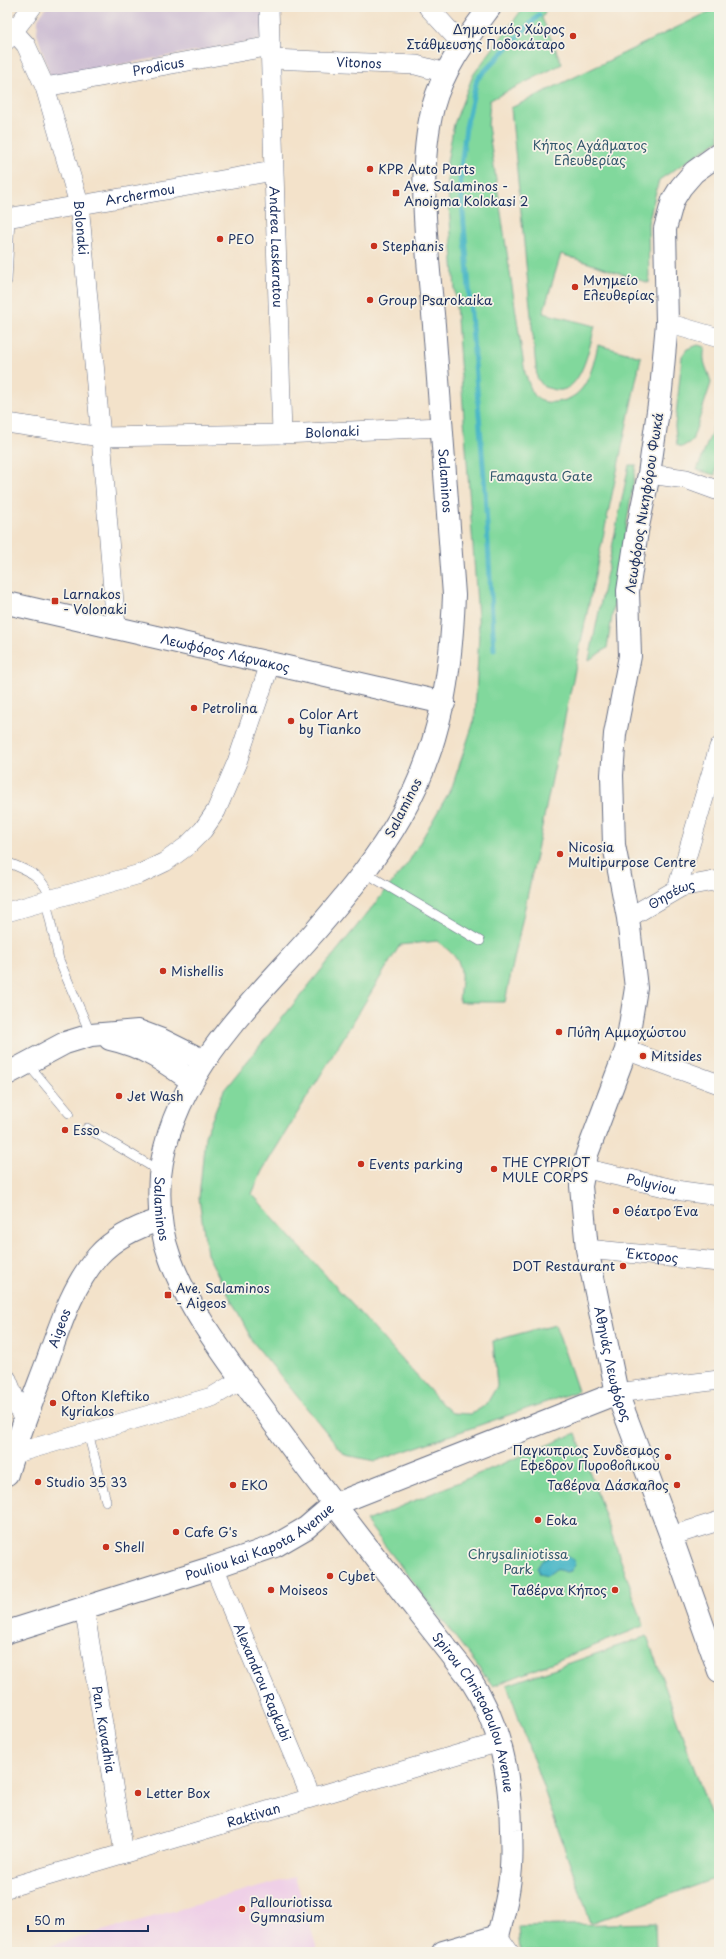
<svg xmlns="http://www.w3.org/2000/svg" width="726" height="1959" font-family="'Playpen Sans',sans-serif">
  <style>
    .built { fill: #efd0e7 }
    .industrial { fill: #cdbed3 }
    .green { fill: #81d89c; stroke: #4e847d }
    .water { fill: #4bb7c7; stroke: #337392 }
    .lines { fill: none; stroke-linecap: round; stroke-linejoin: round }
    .stream { stroke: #4bb7c7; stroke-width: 5 }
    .lane-casing { stroke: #676e84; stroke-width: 10 }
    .street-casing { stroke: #676e84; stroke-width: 20 }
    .secondary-casing { stroke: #676e84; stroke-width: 24 }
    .primary-casing { stroke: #676e84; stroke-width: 24 }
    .lane { stroke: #fff; stroke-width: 9 }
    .street { stroke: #fff; stroke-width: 19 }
    .secondary { stroke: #fff; stroke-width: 22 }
    .primary { stroke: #fff; stroke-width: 22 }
    .poi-dot { fill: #c8321e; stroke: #f7f3e8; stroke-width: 1.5 }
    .labels { text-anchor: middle; stroke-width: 3.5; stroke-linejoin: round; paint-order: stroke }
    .poi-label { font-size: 13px; fill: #1b2f5e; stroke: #f7f3e8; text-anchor: start }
    .street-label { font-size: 13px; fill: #1b2f5e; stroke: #f7f3e8 }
    .park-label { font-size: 13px; fill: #34596e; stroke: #f7f3e8 }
  </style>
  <rect width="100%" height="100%" fill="#f7f3e8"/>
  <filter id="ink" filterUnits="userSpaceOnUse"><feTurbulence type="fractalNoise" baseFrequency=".025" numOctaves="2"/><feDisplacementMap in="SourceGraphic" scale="8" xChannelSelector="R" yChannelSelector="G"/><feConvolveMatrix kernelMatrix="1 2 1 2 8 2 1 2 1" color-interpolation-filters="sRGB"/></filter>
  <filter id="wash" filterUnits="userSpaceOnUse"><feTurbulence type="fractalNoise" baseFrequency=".012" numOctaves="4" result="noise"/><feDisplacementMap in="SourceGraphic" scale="16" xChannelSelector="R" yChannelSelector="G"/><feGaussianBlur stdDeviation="0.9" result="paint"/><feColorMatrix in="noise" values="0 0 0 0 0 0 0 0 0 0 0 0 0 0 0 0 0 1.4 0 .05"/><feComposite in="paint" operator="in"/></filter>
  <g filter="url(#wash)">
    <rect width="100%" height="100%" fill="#f3e2ca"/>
    <path class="built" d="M 295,1877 L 318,1952 L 27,1952 Z"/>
    <path class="industrial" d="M 47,7 L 263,7 L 264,39 L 50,77 L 37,33 L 38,19 Z"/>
    <g class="green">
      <path d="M 524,7 L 547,7 L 542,18 L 562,64 L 490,100 L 488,126 L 525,373 C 528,380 530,390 535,396 C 540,402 548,403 555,402 C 586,400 592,371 598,345 L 641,357 L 505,1002 L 459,1002 C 462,967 466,963 437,941 L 400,945 L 262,1171 L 252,1194 L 442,1404 L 452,1413 L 471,1414 L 486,1405 L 497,1386 L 493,1341 L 555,1324 L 578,1391 L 376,1461 L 345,1455 L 253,1342 L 207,1254 L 199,1198 L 205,1136 L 224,1090 L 408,863 L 452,787 L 475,718 L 479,632 L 449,205 L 447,162 L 454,124 L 473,75 Z"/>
      <path d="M 719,7 L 719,140 L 659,180 L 648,223 L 649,283 L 561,254 L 543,313 L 595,326 C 590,344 583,386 562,390 C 556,391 549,388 544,387 L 537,378 L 511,108 Z"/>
      <path d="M 698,345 L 705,347 C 701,364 708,368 711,383 L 692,441 L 682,447 L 677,445 L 675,426 L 682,356 L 687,349 Z"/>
      <path d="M 718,408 L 719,442 L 715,475 L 697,470 L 712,431 Z"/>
      <path d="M 629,465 L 636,465 L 607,648 L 589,660 Z"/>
      <path d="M 576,1433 L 644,1626 L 493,1686 L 366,1521 Z"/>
      <path d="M 647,1636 L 719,1838 L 719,1877 L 591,1923 L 507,1685 Z"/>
      <path d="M 655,1923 L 656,1952 L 520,1952 L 518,1926 Z"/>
    </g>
    <path class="water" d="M 559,1555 L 567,1556 L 574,1560 L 575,1565 L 571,1571 L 566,1572 L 556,1569 L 547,1576 L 540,1574 L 537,1567 C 541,1559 550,1556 559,1555 Z"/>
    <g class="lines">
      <path class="stream" d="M 494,650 L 485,490 L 460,175 L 466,127 L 477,79 L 539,15"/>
    </g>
  </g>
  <g filter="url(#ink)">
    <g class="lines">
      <defs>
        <g id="lane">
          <path d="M 7,281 L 10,217"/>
          <path d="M 7,862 C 32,873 40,873 52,900"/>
          <path d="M 364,872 L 480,941"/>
          <path d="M 46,901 L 59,960 L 91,1035"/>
          <path d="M 27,1063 L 69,1113"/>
          <path d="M 87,1128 L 161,1172"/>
          <path d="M 88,1433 L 106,1501"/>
        </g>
        <g id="street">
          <path id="s1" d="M 269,7 L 282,434"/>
          <path d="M 428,7 L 462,44"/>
          <path id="s2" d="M 7,24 L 26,45 L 45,87 L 79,204 L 101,437 L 116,628"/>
          <path d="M 7,40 L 32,7"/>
          <path id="s3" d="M 272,59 L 416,65 L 446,73"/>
          <path id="s4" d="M 45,87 L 271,46"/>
          <path id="s5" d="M 7,218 L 273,171"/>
          <path d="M 667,323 L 719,338"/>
          <path id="s6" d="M 7,423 L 101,437 L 282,434 L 442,427"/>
          <path d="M 649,474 L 686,479 L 719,491"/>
          <path d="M 681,887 L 679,882 L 719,747"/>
          <path d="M 7,912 L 140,874 L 165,862 L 187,846 L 203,830 L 216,811 L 237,762 L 270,664"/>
          <path id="s7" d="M 628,918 L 681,887 L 719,880"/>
          <path d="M 626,1050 L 719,1084"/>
          <path id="s8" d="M 583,1168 L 682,1191 L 719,1196"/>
          <path id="s9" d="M 587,1249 L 719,1262"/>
          <path d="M 7,1379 L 24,1422"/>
          <path d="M 617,1393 L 719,1380"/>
          <path d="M 13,1454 L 212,1397 L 242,1379"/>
          <path d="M 671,1536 L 719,1521"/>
          <path id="s10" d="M 214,1567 L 311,1797"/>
          <path id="s11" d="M 84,1607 L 124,1853"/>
          <path id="s12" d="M 7,1888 L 500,1742"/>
          <path d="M 498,1936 L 509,1952"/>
        </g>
        <g id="secondary">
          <path id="s13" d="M 719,154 L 694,172 L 681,187 L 673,200 L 665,229 L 667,323 L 661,390 L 649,474 L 637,531 L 628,591 L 630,656 L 615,734 L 612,775 L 614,845 L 628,918 L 636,988 L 626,1050 L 587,1154 L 581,1186 L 587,1249 L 617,1393 L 671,1536 L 719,1671"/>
          <path id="s14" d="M 7,603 L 444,703"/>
          <path d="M 110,1039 C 143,1046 165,1062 192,1081"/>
          <path d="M 7,1074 L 65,1043 L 91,1035 L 138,1031 L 162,1040 L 204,1061"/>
          <path id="s15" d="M 7,1474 C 18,1436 33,1399 47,1362 C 60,1326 72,1286 98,1256 C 114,1238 137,1227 160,1220"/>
          <path d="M 333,1505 L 617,1393"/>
          <path d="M 443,1952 L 498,1936"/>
        </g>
        <g id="primary">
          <path id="s16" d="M 490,7 C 467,38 443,69 433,107 C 416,174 428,256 434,325 C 441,415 447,505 454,595 C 451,674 441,746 401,816 C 378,857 348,893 318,928 C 254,1002 171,1073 160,1176 C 158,1204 160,1231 170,1258 C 189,1312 234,1368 267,1414 C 332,1504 401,1590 469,1677 C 501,1726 510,1773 511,1830 C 512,1849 512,1867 509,1885 C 507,1902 502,1919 498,1936"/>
          <path id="s17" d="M 7,1632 L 214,1567 L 275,1546 L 306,1528 L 333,1505"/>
        </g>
      </defs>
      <use href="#lane" class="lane-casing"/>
      <use href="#street" class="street-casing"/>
      <use href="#secondary" class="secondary-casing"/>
      <use href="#primary" class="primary-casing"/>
      <use href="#lane" class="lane"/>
      <use href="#street" class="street"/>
      <use href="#secondary" class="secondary"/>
      <use href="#primary" class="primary"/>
    </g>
  </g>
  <g class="poi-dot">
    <circle cx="573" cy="36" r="4"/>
    <circle cx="370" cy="169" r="4"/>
    <rect x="392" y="189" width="8" height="8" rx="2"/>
    <circle cx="220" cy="239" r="4"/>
    <circle cx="374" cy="246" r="4"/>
    <circle cx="575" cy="287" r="4"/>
    <circle cx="370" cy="300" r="4"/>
    <rect x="51" y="597" width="8" height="8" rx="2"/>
    <circle cx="194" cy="708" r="4"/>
    <circle cx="291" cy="721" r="4"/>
    <circle cx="560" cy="854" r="4"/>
    <circle cx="163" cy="971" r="4"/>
    <circle cx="559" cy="1032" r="4"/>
    <circle cx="643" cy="1056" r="4"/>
    <circle cx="119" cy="1096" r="4"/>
    <circle cx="65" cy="1130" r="4"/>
    <circle cx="361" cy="1164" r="4"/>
    <circle cx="494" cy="1169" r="4"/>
    <circle cx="616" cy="1211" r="4"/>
    <circle cx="623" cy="1266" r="4"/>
    <rect x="164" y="1291" width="8" height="8" rx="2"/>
    <circle cx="53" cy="1403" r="4"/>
    <circle cx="668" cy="1457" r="4"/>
    <circle cx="38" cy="1482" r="4"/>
    <circle cx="233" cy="1485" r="4"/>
    <circle cx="677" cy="1485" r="4"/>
    <circle cx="538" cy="1520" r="4"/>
    <circle cx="176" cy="1532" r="4"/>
    <circle cx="106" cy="1547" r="4"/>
    <circle cx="330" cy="1576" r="4"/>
    <circle cx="271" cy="1590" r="4"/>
    <circle cx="615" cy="1590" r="4"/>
    <circle cx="138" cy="1793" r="4"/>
    <circle cx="242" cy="1909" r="4"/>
  </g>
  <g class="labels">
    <g class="poi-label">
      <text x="565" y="34" text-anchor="end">Δημοτικός Χώρος<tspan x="565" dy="15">Στάθμευσης Ποδοκάταρο</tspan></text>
      <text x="378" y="174">KPR Auto Parts</text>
      <text x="404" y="191">Ave. Salaminos -<tspan x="404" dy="15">Anoigma Kolokasi 2</tspan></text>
      <text x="228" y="244">PEO</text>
      <text x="382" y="251">Stephanis</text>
      <text x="583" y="285">Μνημείο<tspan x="583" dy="15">Ελευθερίας</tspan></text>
      <text x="378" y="305">Group Psarokaika</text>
      <text x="63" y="599">Larnakos<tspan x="63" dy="15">- Volonaki</tspan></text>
      <text x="202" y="713">Petrolina</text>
      <text x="299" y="719">Color Art<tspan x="299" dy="15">by Tianko</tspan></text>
      <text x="568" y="852">Nicosia<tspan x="568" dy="15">Multipurpose Centre</tspan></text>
      <text x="171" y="976">Mishellis</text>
      <text x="567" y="1037">Πύλη Αμμοχώστου</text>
      <text x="651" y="1061">Mitsides</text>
      <text x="127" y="1101">Jet Wash</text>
      <text x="73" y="1135">Esso</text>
      <text x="502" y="1167">THE CYPRIOT<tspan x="502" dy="15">MULE CORPS</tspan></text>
      <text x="369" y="1169">Events parking</text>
      <text x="624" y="1216">Θέατρο Ένα</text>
      <text x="615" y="1271" text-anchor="end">DOT Restaurant</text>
      <text x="176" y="1293">Ave. Salaminos<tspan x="176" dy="15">- Aigeos</tspan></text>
      <text x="61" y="1401">Ofton Kleftiko<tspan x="61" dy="15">Kyriakos</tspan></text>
      <text x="660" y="1455" text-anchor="end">Παγκυπριος Συνδεσμος<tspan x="660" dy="15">Εφεδρον Πυροβολικου</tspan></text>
      <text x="46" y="1487">Studio 35 33</text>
      <text x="241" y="1490">EKO</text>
      <text x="669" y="1490" text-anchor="end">Ταβέρνα Δάσκαλος</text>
      <text x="546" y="1525">Eoka</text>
      <text x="184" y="1537">Cafe G's</text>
      <text x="114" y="1552">Shell</text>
      <text x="338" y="1581">Cybet</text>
      <text x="279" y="1595">Moiseos</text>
      <text x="607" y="1595" text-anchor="end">Ταβέρνα Κήπος</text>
      <text x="146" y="1798">Letter Box</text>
      <text x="250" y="1907">Pallouriotissa<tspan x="250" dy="15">Gymnasium</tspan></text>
    </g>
    <g class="street-label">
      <text dy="5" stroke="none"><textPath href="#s3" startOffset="87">Vitonos</textPath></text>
      <text dy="5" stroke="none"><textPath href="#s4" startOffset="115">Prodicus</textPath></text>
      <text dy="5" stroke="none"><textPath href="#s5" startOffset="135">Archermou</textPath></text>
      <text dy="5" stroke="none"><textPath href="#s2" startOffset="220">Bolonaki</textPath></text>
      <text dy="5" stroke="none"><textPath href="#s1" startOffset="240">Andrea Laskaratou</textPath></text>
      <text dy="5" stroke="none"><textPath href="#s6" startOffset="326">Bolonaki</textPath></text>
      <text dy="5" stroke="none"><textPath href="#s16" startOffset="491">Salaminos</textPath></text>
      <text transform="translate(644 503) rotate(-81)" y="5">Λεωφόρος Νικηφόρου Φωκά</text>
      <text dy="5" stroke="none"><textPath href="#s14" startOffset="224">Λεωφόρος Λάρνακος</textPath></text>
      <text transform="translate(403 808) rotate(-63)" y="5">Salaminos</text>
      <text dy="5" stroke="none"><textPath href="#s7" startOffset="50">Θησέως</textPath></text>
      <text dy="5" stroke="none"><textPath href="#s8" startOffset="70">Polyviou</textPath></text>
      <text dy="5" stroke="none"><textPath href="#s16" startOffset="1307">Salaminos</textPath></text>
      <text dy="5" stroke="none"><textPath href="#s9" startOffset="66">Έκτορος</textPath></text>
      <text dy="5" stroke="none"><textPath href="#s15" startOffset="155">Aigeos</textPath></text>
      <text dy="5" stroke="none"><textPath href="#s13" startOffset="1249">Αθηνάς Λεωφόρος</textPath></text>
      <text dy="5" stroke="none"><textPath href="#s17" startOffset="269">Pouliou kai Kapota Avenue</textPath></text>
      <text dy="5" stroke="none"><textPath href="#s10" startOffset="125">Alexandrou Ragkabi</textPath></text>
      <text dy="5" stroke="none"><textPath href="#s16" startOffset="1908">Spirou Christodoulou Avenue</textPath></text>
      <text dy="5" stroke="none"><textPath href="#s11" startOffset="124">Pan. Kavadhia</textPath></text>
      <text dy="5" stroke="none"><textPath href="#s12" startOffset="257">Raktivan</textPath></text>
    </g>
    <g class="park-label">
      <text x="590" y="150">Κήπος Αγάλματος<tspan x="590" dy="15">Ελευθερίας</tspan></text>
      <text x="541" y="481">Famagusta Gate</text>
      <text x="518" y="1559">Chrysaliniotissa<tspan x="518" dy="15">Park</tspan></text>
    </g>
  </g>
  <rect width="726" height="1959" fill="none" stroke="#f7f3e8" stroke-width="24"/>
  <path d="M28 1925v6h120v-6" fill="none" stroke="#1b2f5e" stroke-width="2"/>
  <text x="34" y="1925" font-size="12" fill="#1b2f5e" stroke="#f7f3e8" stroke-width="3" paint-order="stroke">50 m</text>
</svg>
